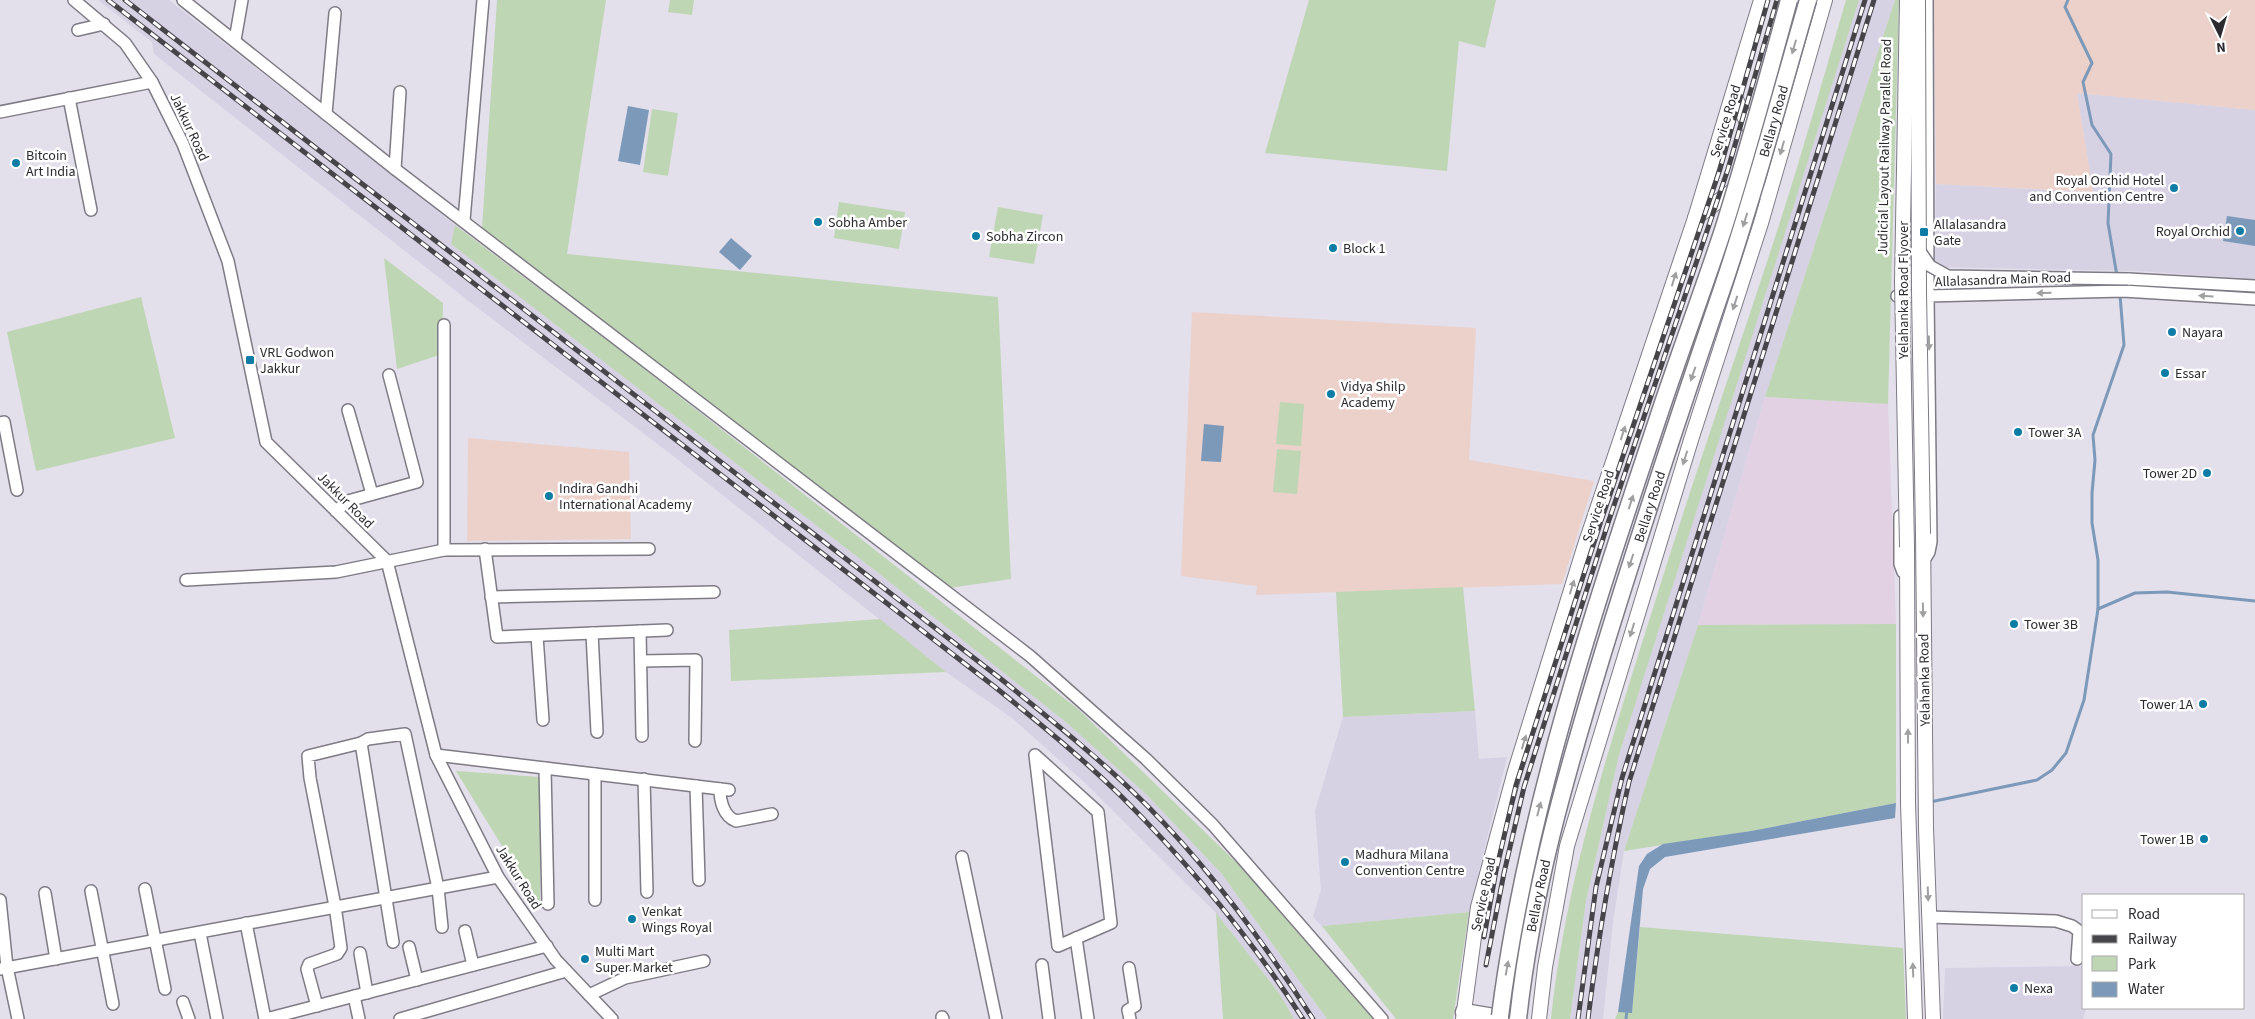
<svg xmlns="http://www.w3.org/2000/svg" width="2255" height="1019" font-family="'Source Sans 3',sans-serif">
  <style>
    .built { fill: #d7d1e4 }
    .industrial { fill: #e2d1e3 }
    .education { fill: #ebd1ca }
    .green { fill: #bfd6b4 }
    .water { fill: #7c99ba }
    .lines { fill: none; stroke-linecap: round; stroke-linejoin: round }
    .stream { stroke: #7c99ba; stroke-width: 3 }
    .minor-casing { stroke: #7e7b85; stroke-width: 14 }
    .major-casing { stroke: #7e7b85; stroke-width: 16 }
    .highway-casing { stroke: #7e7b85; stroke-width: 19 }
    .minor { stroke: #fff; stroke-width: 11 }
    .major { stroke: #fff; stroke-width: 14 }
    .highway { stroke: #fff; stroke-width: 16 }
    .rail-casing { stroke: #46454a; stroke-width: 5 }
    .rail { stroke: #fff; stroke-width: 3; stroke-dasharray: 9; stroke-linecap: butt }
    .minor-bridge-casing { stroke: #7e7b85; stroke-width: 14; stroke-linecap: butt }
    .major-bridge-casing { stroke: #7e7b85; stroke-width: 16; stroke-linecap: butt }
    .highway-bridge-casing { stroke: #7e7b85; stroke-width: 19; stroke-linecap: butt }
    .minor-bridge { stroke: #fff; stroke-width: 11 }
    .major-bridge { stroke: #fff; stroke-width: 14 }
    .highway-bridge { stroke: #fff; stroke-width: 16 }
    .oneway { fill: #a0a0a1 }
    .poi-dot { fill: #0e7ca5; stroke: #fff; stroke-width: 2 }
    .labels { text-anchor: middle; stroke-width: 5; stroke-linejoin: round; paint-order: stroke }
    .street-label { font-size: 14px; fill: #2c2b2f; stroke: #fff }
    .poi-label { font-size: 14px; fill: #2c2b2f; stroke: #fff; text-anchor: start }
  </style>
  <rect width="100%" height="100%" fill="#e3dfeb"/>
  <g class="built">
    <path d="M 98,0 L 169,0 L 455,225 L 451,244 L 877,572 L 1067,723 L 1147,795 L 1221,873 L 1327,1019 L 1294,1019 L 1279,993 L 1216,913 L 1084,782 L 1012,718 L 946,672 L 672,455 L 470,302 L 154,54 L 152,42 Z"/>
    <path d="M 1858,0 L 1895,0 L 1765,397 L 1698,625 L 1624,851 L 1613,922 L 1603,1019 L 1570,1019 L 1586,901 L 1619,755 Z"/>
    <path d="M 2077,93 L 2255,110 L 2255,279 L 2139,271 L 1935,267 L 1936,184 L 2093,192 Z"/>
    <path d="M 1475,711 L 1479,759 L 1507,757 L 1469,912 L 1322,926 L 1313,917 L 1321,890 L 1315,811 L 1343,717 Z"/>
    <path d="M 2084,966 L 2084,1008 L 2086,1008 L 2083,1019 L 1943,1019 L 1945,968 Z"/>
  </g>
  <path class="industrial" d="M 1765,397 L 1888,404 L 1896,624 L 1698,625 Z"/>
  <g class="education">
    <path d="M 1934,0 L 2255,0 L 2255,110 L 2077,93 L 2093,192 L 1936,184 Z"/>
    <path d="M 1192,312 L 1476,328 L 1469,460 L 1594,481 L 1562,584 L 1256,595 L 1257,586 L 1181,576 Z"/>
    <path d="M 468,438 L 629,452 L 631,539 L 467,541 Z"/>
  </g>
  <g class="green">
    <path d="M 497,0 L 606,0 L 567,254 L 998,297 L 1011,579 L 949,588 L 482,228 Z"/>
    <path d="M 670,0 L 694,0 L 692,15 L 668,12 Z"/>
    <path d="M 1309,0 L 1496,0 L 1485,48 L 1459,41 L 1447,171 L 1265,153 Z"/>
    <path d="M 1846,0 L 1859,0 L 1619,755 L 1586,901 L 1570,1019 L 1551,1019 C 1566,876 1611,742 1654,605 C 1693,478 1738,352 1779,225 C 1803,151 1824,75 1846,0 Z"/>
    <path d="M 1895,0 L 1899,0 L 1888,404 L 1765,397 Z"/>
    <path d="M 652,109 L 678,113 L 668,176 L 643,172 Z"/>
    <path d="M 839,202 L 905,212 L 899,249 L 834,238 Z"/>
    <path d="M 998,207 L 1043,215 L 1034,264 L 989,257 Z"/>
    <path d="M 455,225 L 620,350 L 1078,709 L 1238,864 L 1373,1019 L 1327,1019 L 1221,873 L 1147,795 L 1067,723 L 877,572 L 451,244 Z"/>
    <path d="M 384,258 L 443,303 L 442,354 L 397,369 Z"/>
    <path d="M 141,297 L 175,438 L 36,471 L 7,332 Z"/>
    <path d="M 1280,402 L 1304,404 L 1301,446 L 1276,444 Z"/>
    <path d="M 1277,449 L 1301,451 L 1297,494 L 1273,492 Z"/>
    <path d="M 1463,587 L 1475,711 L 1343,717 L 1336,592 Z"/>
    <path d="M 880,619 L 946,672 L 731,681 L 729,630 Z"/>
    <path d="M 1896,624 L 1896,803 L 1751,831 L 1624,851 L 1698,625 Z"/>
    <path d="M 456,771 L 540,777 L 540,908 Z"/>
    <path d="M 1469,912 L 1453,1019 L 1396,1019 L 1322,926 Z"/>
    <path d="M 1216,913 L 1279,993 L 1294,1019 L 1223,1019 Z"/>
    <path d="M 1640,927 L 1903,948 L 1906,1019 L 1615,1019 L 1618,1012 L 1632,1012 Z"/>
  </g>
  <g class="water">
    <path d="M 628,106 L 649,110 L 640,165 L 618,161 Z"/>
    <path d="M 2227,216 L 2255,220 L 2255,246 L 2223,241 Z"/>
    <path d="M 731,238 L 752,256 L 740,270 L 719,252 Z"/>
    <path d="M 1204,424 L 1224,426 L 1221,462 L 1201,461 Z"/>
    <path d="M 1896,803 L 1895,818 L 1665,857 L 1650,869 L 1643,889 L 1632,1013 L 1618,1012 L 1639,866 L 1647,854 L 1663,844 L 1751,831 Z"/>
  </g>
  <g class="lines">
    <g class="stream">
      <path d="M 2068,0 L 2065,7 L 2092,63 L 2083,82 L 2092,125 L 2111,154 L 2108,223 L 2117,276"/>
      <path d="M 2098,609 L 2135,593 L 2167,592 L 2255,601"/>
      <path d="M 1930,802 L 2037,780 L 2052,770 L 2066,753 L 2084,700 L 2098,609 L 2098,560 L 2092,523 L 2092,493 L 2095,460 L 2093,435 L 2124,345 L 2120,295"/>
      <path d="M 1626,1019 L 1627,1010"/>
    </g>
    <defs>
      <g id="minor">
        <path d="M 74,0 L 125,43 L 152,82 L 183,144 L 228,261 L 266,442 L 387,561 L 436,755 L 498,877 L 556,960 L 612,1019"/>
        <path d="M 183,0 L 395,169 L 1030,656 L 1146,759 L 1213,825 L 1382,1019"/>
        <path d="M 78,30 L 104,24"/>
        <path d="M 235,40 L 242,0"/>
        <path d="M 69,98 L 91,210"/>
        <path d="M 0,112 L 152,82"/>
        <path d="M 326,114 L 335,13"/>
        <path d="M 395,169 L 400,92"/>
        <path d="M 464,220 L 483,0"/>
        <path d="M 2128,279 L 2255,286"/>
        <path d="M 1897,296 L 1928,296 L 1927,0"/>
        <path d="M 348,410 L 372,494"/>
        <path d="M 0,423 L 4,422 L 17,490"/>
        <path d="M 336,511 L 348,501 L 417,482 L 389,375"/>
        <path d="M 1900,516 L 1900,564 L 1903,572"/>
        <path d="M 485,549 L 497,637 L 667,630"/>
        <path d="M 444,550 L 444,325"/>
        <path d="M 1924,560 L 1929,552 L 1931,542 L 1928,296 L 2123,291 L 2255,299"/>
        <path d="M 186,580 L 336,572 L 444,550 L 649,549"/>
        <path d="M 491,597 L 714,592"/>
        <path d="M 640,631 L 642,736"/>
        <path d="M 592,633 L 597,732"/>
        <path d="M 537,636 L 543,720"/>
        <path d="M 641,661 L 696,660 L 695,741"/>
        <path d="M 361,743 L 393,942"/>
        <path d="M 436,755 L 729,790"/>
        <path d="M 1035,755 L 1098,812 L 1111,923 L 1058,946 Z"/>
        <path d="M 545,768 L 548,904"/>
        <path d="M 595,774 L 595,900"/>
        <path d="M 644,779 L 647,892"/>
        <path d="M 696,786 L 699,880"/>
        <path d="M 720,789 C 720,800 723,816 736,821 L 772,814"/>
        <path d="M 962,857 L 996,1019"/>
        <path d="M 145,889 L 165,989"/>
        <path d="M 91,891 L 113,1004"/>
        <path d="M 45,893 L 56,959"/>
        <path d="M 0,900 L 7,967 L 18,1019"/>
        <path d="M 1929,917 L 2056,921 L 2072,926 L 2079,931 L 2077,959"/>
        <path d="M 246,923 L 265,1019"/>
        <path d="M 465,931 L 473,965"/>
        <path d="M 200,933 L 217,1019"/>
        <path d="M 1076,938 L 1088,1019"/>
        <path d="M 409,947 L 417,980"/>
        <path d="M 360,953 L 367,993"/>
        <path d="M 1042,965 L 1049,1019"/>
        <path d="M 1129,968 L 1135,1006 L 1128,1010 L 1130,1019"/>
        <path d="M 0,969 L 498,877"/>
        <path d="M 589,995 L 625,978 L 704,961"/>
        <path d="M 354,996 L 359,1019"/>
        <path d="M 183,1002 L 189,1019"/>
        <path d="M 317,1006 L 307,969 L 309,964 L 337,954 L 341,948 L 335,906 L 310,778 L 308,756 L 361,743 L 368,739 L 405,734 L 438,888 L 442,927"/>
        <path d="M 942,1017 L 943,1019"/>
        <path d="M 266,1019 L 547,946"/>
        <path d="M 400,1019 L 566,971"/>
      </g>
      <g id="major">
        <path d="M 1734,95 L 1751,131 L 1758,135"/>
        <path d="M 1695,218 L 1742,184 L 1753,184 L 1761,192"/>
        <path d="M 1923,534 L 1926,828 L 1933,1019"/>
        <path d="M 1907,547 L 1908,803 L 1915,1019"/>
        <path d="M 1463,1019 L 1478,907 L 1515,771 L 1584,548 L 1695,218 L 1761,0"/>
        <path d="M 1539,1019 L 1545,967 L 1567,846 L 1691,440 L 1761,223 L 1825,0"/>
      </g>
      <path id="highway" d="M 1464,1012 L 1500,1018"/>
    </defs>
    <use href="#minor" class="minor-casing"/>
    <use href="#major" class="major-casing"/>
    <use href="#highway" class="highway-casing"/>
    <use href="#minor" class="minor"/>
    <use href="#major" class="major"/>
    <use href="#highway" class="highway"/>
    <defs>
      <g id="rail">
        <path d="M 108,0 L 995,687 C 1038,722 1081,757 1121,796 C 1189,864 1251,938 1303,1019"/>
        <path d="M 125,0 L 1001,679 C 1044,714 1088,749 1128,787 C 1200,855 1260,936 1313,1019"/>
        <path d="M 1484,937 L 1496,871 L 1516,785 L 1601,521 L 1720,169 L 1768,0"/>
        <path d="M 1486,965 L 1504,873 L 1524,787 L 1608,523 L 1728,169 L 1777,0"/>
        <path d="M 1578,1019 L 1596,887 L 1622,778 L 1865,0"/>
        <path d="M 1588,1019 C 1598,939 1611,861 1629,782 L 1874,0"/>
      </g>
    </defs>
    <use href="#rail" class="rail-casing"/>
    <use href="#rail" class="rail"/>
    <defs>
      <path id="minor-bridge" d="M 1919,250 L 1930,266 L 1948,276 L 2128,279"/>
      <g id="major-bridge">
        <path d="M 1918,0 L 1919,291 L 1923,534"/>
        <path d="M 1907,547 L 1902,282 L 1907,0"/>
      </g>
      <g id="highway-bridge">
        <path d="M 1500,1016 C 1526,812 1592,615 1657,421 C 1678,357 1702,294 1723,230 C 1747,154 1768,77 1789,0"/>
        <path id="s1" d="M 1518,1019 C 1532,892 1565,778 1602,656 C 1640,532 1681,409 1723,286 C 1755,192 1780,96 1808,0"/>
      </g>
    </defs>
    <use href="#minor-bridge" class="minor-bridge-casing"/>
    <use href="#major-bridge" class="major-bridge-casing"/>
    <use href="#highway-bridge" class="highway-bridge-casing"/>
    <use href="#minor-bridge" class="minor-bridge"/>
    <use href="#major-bridge" class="major-bridge"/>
    <use href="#highway-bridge" class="highway-bridge"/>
  </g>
  <defs><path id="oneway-solid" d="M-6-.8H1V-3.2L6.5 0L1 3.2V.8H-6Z" transform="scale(1.25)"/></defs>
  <g class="oneway">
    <use href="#oneway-solid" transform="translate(1794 47) rotate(106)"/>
    <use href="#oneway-solid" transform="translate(1782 148) rotate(106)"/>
    <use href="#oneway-solid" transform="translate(1745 220) rotate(108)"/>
    <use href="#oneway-solid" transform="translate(1674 279) rotate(-73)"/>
    <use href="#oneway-solid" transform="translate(2044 293) rotate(179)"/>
    <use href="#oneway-solid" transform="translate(2206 296) rotate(-177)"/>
    <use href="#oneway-solid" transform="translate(1735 303) rotate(108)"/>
    <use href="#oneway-solid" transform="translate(1929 343) rotate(89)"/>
    <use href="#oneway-solid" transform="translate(1693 374) rotate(109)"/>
    <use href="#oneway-solid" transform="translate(1623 433) rotate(-72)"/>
    <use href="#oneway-solid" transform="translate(1685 458) rotate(107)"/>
    <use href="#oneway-solid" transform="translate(1631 502) rotate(-72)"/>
    <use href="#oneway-solid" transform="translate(1631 561) rotate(108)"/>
    <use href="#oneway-solid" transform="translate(1572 587) rotate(-73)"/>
    <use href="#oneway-solid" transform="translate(1923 610) rotate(89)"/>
    <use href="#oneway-solid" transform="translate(1632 630) rotate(107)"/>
    <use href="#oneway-solid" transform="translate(1908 736) rotate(-90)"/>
    <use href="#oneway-solid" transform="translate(1524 742) rotate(-73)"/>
    <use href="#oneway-solid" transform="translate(1539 809) rotate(-76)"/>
    <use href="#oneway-solid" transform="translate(1928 894) rotate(88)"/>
    <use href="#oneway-solid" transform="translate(1507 968) rotate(-80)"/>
    <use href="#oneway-solid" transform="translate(1913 970) rotate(-92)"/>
  </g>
  <g class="poi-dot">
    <circle cx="16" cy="163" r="5"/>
    <circle cx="2174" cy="188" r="5"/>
    <circle cx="818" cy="222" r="5"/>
    <circle cx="2240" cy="231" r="5"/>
    <rect x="1919" y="227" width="10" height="10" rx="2.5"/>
    <circle cx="976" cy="236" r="5"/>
    <circle cx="1333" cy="248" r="5"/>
    <circle cx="2172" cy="332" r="5"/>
    <rect x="245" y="355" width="10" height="10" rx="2.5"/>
    <circle cx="2165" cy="373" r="5"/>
    <circle cx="1331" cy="394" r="5"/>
    <circle cx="2018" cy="432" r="5"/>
    <circle cx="2207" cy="473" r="5"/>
    <circle cx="549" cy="496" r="5"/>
    <circle cx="2014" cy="624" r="5"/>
    <circle cx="2203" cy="704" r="5"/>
    <circle cx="2204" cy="839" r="5"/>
    <circle cx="1345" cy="862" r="5"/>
    <circle cx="632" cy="919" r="5"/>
    <circle cx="585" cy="959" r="5"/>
    <circle cx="2014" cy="988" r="5"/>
  </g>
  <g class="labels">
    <g class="street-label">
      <text transform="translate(1725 121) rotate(-73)" y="5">Service Road</text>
      <text dy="5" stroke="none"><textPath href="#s1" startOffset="935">Bellary Road</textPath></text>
      <text transform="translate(190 127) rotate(65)" y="5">Jakkur Road</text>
      <text transform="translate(1884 147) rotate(-89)" y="5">Judicial Layout Railway Parallel Road</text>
      <text transform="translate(2003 279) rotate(-2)" y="5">Allalasandra Main Road</text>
      <text transform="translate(1903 290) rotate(-90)" y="5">Yelahanka Road Flyover</text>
      <text transform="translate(346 500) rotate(45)" y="5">Jakkur Road</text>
      <text transform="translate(1598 506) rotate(-72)" y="5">Service Road</text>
      <text dy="5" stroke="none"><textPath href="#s1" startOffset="530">Bellary Road</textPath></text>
      <text transform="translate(1924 680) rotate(-91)" y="5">Yelahanka Road</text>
      <text transform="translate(519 877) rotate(58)" y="5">Jakkur Road</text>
      <text transform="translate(1483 894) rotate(-78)" y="5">Service Road</text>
      <text dy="5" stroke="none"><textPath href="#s1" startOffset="125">Bellary Road</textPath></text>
    </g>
    <g class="poi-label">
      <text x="26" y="160">Bitcoin<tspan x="26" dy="16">Art India</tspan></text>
      <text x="2164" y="185" text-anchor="end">Royal Orchid Hotel<tspan x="2164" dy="16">and Convention Centre</tspan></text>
      <text x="828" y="227">Sobha Amber</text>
      <text x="1934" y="229">Allalasandra<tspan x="1934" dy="16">Gate</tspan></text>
      <text x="2230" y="236" text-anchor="end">Royal Orchid</text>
      <text x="986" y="241">Sobha Zircon</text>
      <text x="1343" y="253">Block 1</text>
      <text x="2182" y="337">Nayara</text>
      <text x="260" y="357">VRL Godwon<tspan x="260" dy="16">Jakkur</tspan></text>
      <text x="2175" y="378">Essar</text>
      <text x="1341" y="391">Vidya Shilp<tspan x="1341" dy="16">Academy</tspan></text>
      <text x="2028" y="437">Tower 3A</text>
      <text x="2197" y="478" text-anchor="end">Tower 2D</text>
      <text x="559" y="493">Indira Gandhi<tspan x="559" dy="16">International Academy</tspan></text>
      <text x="2024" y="629">Tower 3B</text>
      <text x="2193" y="709" text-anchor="end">Tower 1A</text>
      <text x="2194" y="844" text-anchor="end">Tower 1B</text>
      <text x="1355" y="859">Madhura Milana<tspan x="1355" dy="16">Convention Centre</tspan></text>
      <text x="642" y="916">Venkat<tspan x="642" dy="16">Wings Royal</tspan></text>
      <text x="595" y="956">Multi Mart<tspan x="595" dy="16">Super Market</tspan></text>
      <text x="2024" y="993">Nexa</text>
    </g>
  </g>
  <rect x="2082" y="894" width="162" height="115" fill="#ffffff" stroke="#abaaac"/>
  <rect x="2092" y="910" width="25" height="8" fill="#ffffff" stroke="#abaaac"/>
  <text x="2128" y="919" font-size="15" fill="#2c2b2f">Road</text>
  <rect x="2092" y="935" width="25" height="8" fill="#46454a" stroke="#abaaac"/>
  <text x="2128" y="944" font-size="15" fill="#2c2b2f">Railway</text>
  <rect x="2092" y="956" width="25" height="15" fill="#bfd6b4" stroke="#abaaac"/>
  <text x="2128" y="969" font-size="15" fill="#2c2b2f">Park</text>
  <rect x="2092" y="982" width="25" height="15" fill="#7c99ba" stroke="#abaaac"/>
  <text x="2128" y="994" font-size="15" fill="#2c2b2f">Water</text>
  <g transform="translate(2220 35) rotate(175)" stroke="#ffffff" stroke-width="4" paint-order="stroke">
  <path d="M0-4L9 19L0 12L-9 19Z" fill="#2c2b2f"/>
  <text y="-8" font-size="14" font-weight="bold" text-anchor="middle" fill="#2c2b2f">N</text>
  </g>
</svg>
